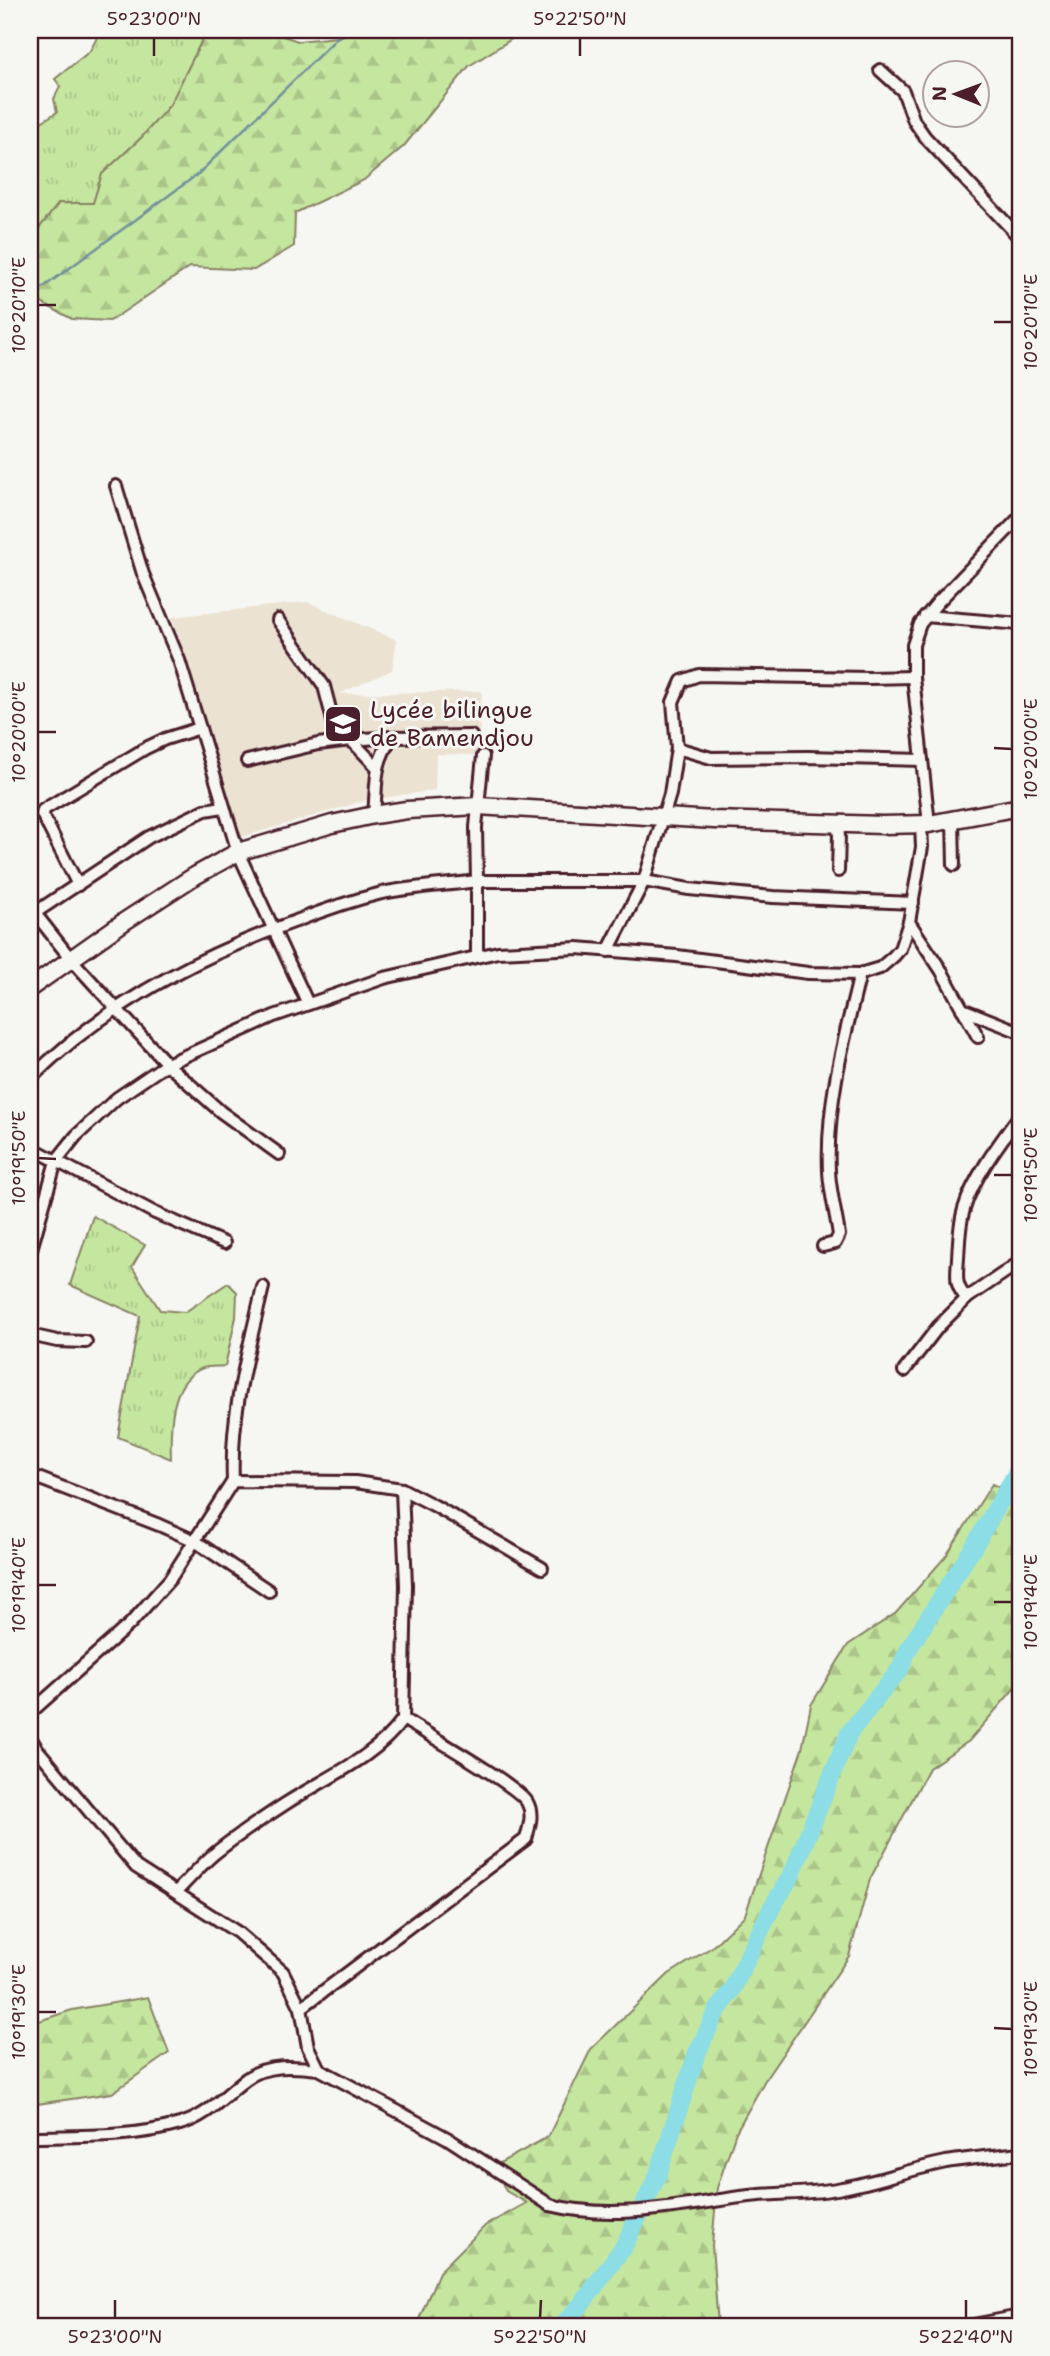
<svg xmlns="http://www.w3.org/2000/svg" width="1050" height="2356" font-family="'Shantell Sans',sans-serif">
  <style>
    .built { fill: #ebe2d2 }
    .grass { fill: url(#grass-tufts); stroke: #888265; stroke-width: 2 }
    .forest { fill: url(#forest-firs); stroke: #888265; stroke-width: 2 }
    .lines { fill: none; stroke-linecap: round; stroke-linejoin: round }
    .stream { stroke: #72919b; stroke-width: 2.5 }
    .river { stroke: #8cdde5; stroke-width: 18 }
    .street-casing { stroke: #4a1f2b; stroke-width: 16 }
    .secondary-casing { stroke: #4a1f2b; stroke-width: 21 }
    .street { stroke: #f6f6f2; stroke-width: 10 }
    .secondary { stroke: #f6f6f2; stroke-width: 16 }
    .ticks { fill: none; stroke: #4a1f2b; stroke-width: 2.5 }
    .labels { text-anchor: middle; stroke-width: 6; stroke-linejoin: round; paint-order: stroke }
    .poi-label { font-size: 24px; fill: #4a1f2b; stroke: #f6f6f2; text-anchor: start }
    .neatline { fill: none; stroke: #4a1f2b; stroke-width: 2.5 }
    .ticks-label { font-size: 18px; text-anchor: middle; fill: #4a1f2b }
  </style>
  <defs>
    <pattern id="grass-tufts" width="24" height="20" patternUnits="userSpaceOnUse" patternTransform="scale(1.75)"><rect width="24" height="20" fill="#c5e69f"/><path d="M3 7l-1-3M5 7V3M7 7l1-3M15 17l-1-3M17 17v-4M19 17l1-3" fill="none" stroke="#abc589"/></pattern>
    <pattern id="forest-firs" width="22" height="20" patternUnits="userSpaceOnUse" patternTransform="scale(1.75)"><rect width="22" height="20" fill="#c5e69f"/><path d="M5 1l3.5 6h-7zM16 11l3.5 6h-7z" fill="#abc589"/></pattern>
  </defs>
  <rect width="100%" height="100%" fill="#f6f6f2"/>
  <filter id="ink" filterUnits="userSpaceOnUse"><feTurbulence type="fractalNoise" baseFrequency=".0143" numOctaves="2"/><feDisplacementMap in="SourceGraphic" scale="14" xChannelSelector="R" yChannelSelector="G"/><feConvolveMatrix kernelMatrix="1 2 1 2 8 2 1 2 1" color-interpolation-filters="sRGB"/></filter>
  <g filter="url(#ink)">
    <path class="built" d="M 307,602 L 397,640 L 392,670 L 339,694 L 482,691 L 478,755 L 436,754 L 435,790 L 364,801 L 242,837 L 238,834 L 223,790 L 194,684 L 172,617 Z"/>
    <g class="grass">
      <path d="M 101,30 L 207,30 L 170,105 L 141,138 L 102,174 L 93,204 L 59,203 L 37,231 L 30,236 L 30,116 L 38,124 L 57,112 L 54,99 L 60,86 L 55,79 L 90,51 Z"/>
      <path d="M 93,1216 L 145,1245 L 132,1267 L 160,1310 L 185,1312 L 228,1283 L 237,1292 L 236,1317 L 225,1366 C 219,1367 209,1366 203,1368 C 169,1380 170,1431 171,1459 L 118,1437 L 140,1316 L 70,1285 Z"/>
    </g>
    <g class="forest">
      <path d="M 207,30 L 265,30 L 298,41 L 337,37 L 353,30 L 526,30 L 469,66 L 404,146 L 364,180 L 295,213 L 294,246 L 254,270 L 190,267 L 110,321 L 72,319 L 30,297 L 30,236 L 37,231 L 59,203 L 93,203 L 102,174 L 141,138 L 170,105 Z"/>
      <path d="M 992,1484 L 1020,1498 L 1020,1675 L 1013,1690 L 969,1741 L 929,1768 L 870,1879 L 849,1956 L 765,2080 L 736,2132 L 717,2188 L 712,2245 L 718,2326 L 416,2326 L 439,2272 L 486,2225 L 527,2203 L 506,2191 L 494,2166 L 548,2137 L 591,2049 L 669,1974 L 712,1947 L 745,1915 L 802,1749 L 811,1705 L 848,1645 L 896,1613 L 946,1556 Z"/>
      <path d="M 148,1997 L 169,2053 L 112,2093 L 30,2105 L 30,2024 L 72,2010 Z"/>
    </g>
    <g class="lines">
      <path class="stream" d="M 30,297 L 198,174 L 338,37 L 354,30"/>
      <path class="river" d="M 561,2326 L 582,2304 L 624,2246 L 657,2177 L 697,2053 L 717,2011 L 732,1990 L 771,1909 L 792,1874 L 849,1733 L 900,1669 L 909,1648 L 973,1548 L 1020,1467"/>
      <defs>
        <g id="street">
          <path d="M 880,70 L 903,91 L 914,121 L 925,137 L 1020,238"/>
          <path d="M 116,486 L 143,574 L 179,660 L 238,852 L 308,1004"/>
          <path d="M 925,616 L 1020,624"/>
          <path d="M 278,620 L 324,686 L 338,740"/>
          <path d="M 351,740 L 392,737"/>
          <path d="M 677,748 L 711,758 L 808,757 L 922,760"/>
          <path d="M 247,761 L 318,744 L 351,740 L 377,767"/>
          <path d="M 374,815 C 377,783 373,765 392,737 L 471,736"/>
          <path d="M 953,820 L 954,865"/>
          <path d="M 837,824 L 839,835 L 838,871"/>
          <path d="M 921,824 L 922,847 L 909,922 L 941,970 L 978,1037"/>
          <path d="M 929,824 L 913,677 L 913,645 L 920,624 L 938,602 L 1020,517"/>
          <path d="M 78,885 L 42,814 L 43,810 L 146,748 L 165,739 L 200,728"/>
          <path d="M 30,907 L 71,959 L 167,1064 L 221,1112 L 279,1154"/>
          <path d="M 30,916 L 149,837 L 205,810 L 223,807"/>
          <path d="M 608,951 L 644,881 L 670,794 L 677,748 L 673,702 L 682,681 L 699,675 L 869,678 L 913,677"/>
          <path d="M 477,955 L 477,881 L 644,881 L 689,889 L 773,897 L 913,903"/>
          <path d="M 962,1009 L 1020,1032"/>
          <path d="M 30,1079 C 104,1005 198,956 296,921 C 324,910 353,900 382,893 C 412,887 447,885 477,881 L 476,827 L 483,756"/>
          <path d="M 30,1147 L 155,1213 L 224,1243"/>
          <path d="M 823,1246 L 835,1243 L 839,1235 C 836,1214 830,1192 829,1171 C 826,1104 844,1039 860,974"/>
          <path d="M 30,1253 L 56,1161 L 76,1136 L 117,1098 L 167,1064 L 274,1016 L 384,978 L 498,952 L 577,948 L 677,956 L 808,973 L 860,974 L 880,968 L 894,956 L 900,949 L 909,922"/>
          <path d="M 967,1298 C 954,1286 957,1275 958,1258 C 959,1242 959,1225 964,1209 C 973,1178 1001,1141 1020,1115"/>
          <path d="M 30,1335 L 57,1341 L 86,1342"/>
          <path d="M 904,1371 L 938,1327 L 967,1298 L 1020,1262"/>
          <path d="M 30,1475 L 159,1525 L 195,1541 L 269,1591"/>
          <path d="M 233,1481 C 230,1413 248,1352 263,1287"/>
          <path d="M 30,1713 L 130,1624 L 170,1579 L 233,1481 L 355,1482 L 402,1489 L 435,1506 L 542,1568"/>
          <path d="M 30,1737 L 37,1749 L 136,1867 L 237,1932 L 283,1972 L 301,2008 L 308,2047 L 319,2069"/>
          <path d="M 176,1892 C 189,1879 201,1865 214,1854 C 236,1836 262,1819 285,1804 C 325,1778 374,1759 403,1719 L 406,1585 L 402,1489"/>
          <path d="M 301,2008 L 526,1839 C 529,1827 534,1814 527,1802 C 517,1785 425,1733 403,1719"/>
          <path d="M 30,2137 C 79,2136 132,2138 180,2124 C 209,2116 223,2096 246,2079 C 266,2064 295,2066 319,2069 L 447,2138 L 550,2205 C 615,2221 677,2206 741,2197 C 775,2192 809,2195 842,2188 C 877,2182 911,2169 946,2162 C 970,2158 996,2156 1020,2153"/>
          <path d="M 968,2326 L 1020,2316"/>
        </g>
        <path id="secondary" d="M 30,988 L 125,921 L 193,877 L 238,852 L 332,824 L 374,815 L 407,810 L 478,806 L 714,820 L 883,825 L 929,824 L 1020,807"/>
      </defs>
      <use href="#street" class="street-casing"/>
      <use href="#secondary" class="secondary-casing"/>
      <use href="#street" class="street"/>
      <use href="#secondary" class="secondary"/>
    </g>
  </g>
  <path class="ticks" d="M 154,56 L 154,38M 580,56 L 580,38M 38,305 L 56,305M 994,322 L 1012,322M 38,732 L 56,732M 994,748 L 1012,749M 38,1158 L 56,1159M 994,1175 L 1012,1175M 38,1585 L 56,1585M 994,1602 L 1012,1602M 38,2012 L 56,2012M 994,2028 L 1012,2029M 115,2318 L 115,2300M 540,2318 L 541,2300M 966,2318 L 966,2300"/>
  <defs>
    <symbol id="school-square" viewBox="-11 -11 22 22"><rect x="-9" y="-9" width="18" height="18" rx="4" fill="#4a1f2b" stroke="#f6f6f2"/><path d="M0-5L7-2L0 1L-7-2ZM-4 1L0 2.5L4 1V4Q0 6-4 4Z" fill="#fff"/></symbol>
  </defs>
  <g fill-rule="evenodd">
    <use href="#school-square" x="321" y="702" width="44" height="44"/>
  </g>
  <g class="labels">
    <g class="poi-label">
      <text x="370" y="718">Lycée bilingue<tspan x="370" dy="28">de Bamendjou</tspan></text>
    </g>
  </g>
  <rect width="1050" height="2356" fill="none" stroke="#f6f6f2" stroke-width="77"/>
  <g transform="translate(956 94) rotate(271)"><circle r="33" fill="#f6f6f2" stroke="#b1a0a2" stroke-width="2"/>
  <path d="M0-5L12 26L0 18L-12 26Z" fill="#4a1f2b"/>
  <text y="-10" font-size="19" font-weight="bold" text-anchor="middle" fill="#4a1f2b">N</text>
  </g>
  <rect x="38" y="38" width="974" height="2280" class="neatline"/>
  <g class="ticks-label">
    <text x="154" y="25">5°23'00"N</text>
    <text x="580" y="25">5°22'50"N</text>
    <text transform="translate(19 305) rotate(-90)" y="6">10°20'10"E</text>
    <text transform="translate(1031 322) rotate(-90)" y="6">10°20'10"E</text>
    <text transform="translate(19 732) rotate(-90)" y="6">10°20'00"E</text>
    <text transform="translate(1031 749) rotate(-90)" y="6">10°20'00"E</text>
    <text transform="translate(19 1158) rotate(-90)" y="6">10°19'50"E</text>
    <text transform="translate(1031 1175) rotate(-90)" y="6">10°19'50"E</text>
    <text transform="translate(19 1585) rotate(-90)" y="6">10°19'40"E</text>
    <text transform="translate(1031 1602) rotate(-90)" y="6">10°19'40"E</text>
    <text transform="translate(19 2012) rotate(-90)" y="6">10°19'30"E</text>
    <text transform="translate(1031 2029) rotate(-90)" y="6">10°19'30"E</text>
    <text x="115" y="2343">5°23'00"N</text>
    <text x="540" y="2343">5°22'50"N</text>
    <text x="966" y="2343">5°22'40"N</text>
  </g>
</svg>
